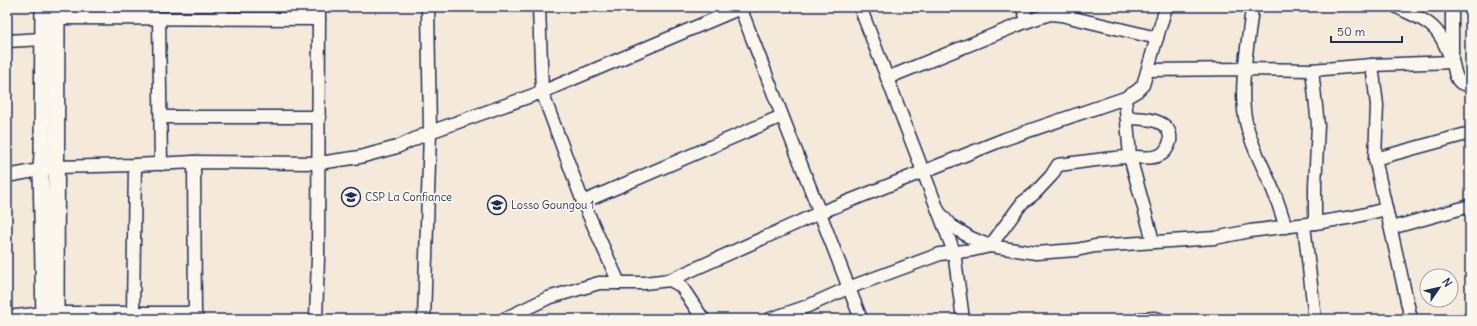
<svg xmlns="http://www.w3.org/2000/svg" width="1477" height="326" font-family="Delius,sans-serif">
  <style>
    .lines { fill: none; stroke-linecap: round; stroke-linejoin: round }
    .minor-casing { stroke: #1b2f5e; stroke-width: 15 }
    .major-casing { stroke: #1b2f5e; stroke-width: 18 }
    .minor { stroke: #fbf7ec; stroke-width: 12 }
    .major { stroke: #fbf7ec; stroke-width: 15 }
    .labels { text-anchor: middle; stroke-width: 3.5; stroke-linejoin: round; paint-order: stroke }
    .poi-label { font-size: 11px; fill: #1b2f5e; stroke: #fbf7ec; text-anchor: start }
  </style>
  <rect width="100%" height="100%" fill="#f5ead9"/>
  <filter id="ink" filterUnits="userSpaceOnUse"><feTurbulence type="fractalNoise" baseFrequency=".025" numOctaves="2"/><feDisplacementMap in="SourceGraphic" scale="8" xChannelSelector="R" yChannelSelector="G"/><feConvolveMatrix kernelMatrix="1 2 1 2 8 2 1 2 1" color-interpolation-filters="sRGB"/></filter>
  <g filter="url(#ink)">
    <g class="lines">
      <defs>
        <g id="minor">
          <path d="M 221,7 L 222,19"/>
          <path d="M 539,7 L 542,92 L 583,202 L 619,283"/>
          <path d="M 740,7 L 861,319"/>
          <path d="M 860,7 L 954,252 L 963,319"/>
          <path d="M 1022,7 L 1028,21"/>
          <path d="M 1252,7 C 1249,41 1239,84 1245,117 C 1250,145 1265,169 1275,195 C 1279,205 1282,216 1286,227"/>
          <path d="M 1397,7 C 1410,14 1429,20 1438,33 C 1444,40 1448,52 1452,61 C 1455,68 1454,78 1461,83 C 1464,85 1467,84 1470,84"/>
          <path d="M 57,18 L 319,19"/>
          <path d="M 159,19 L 161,164"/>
          <path d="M 7,41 L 43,39"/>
          <path d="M 1452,58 L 1452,7"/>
          <path d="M 1372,65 L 1377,105 L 1375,159 L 1411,319"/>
          <path d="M 1148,70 L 1245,69 L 1312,70 L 1372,65 L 1452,62"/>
          <path d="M 1312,70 L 1318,125 L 1315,186 L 1315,223"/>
          <path d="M 887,78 L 1028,21 L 1050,14 L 1061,15 L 1157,38"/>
          <path d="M 1125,98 L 1130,157 L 1153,241"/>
          <path d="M 161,117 L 319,117"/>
          <path d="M 1375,159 L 1470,133"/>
          <path d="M 194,162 L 195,313 L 197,319"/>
          <path d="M 7,176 L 56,167 L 135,165 L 194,162 L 319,163 L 360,157 L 397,147 L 430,132 L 542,92 L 743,7"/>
          <path d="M 583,202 L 782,116"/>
          <path d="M 939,212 L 950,225 L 971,238 L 990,246 L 1022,203 L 1035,193 L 1051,176 L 1058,165 C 1082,162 1105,158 1129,157 C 1139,156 1151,160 1160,155 C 1165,153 1169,146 1170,141 C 1173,118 1141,118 1127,118"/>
          <path d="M 1304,225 L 1315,319"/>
          <path d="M 1391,228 L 1470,206"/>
          <path d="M 670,280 L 681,286 L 703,319"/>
          <path d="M 133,313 L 135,165"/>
          <path d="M 7,317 L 44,313 L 195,313"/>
          <path d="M 316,319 L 318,257 L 319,7"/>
          <path d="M 424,319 L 430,132 L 428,7"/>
          <path d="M 504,319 L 548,298 L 599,283 L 644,283 L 670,280 L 819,213 L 1005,139 L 1125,98 L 1137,91 L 1143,85 L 1166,7"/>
          <path d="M 770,319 L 808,306 L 848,288 L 940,254 L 973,250 L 990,246 L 1036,253 L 1076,250 L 1095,246 L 1215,238 L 1250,231 L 1315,223 L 1353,217 L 1386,209"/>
          <path d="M 1140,319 L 1155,318 L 1159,319"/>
        </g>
        <g id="major">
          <path d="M 43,7 L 42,153 L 41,169 L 44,319"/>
          <path d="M 56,319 L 57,7"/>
        </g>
      </defs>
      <use href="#minor" class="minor-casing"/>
      <use href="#major" class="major-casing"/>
      <use href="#minor" class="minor"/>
      <use href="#major" class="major"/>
    </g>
  </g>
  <defs>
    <symbol id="school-ring" viewBox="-11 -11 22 22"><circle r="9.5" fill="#fbf7ec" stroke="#1b2f5e" stroke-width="1.5"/><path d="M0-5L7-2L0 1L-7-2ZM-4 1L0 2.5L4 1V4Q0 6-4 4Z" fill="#1b2f5e"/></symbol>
  </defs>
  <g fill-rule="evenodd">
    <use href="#school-ring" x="340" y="186" width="22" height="22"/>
    <use href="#school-ring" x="486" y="194" width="22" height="22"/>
  </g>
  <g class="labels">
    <g class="poi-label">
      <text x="365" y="201">CSP La Confiance</text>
      <text x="511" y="209">Losso Goungou 1</text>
    </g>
  </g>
  <rect width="1477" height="326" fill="none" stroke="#fbf7ec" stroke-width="24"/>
  <rect x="12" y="12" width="1453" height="302" fill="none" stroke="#1b2f5e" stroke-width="1.5" filter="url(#ink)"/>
  <g transform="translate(1439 288) rotate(56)"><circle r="19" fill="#fbf7ec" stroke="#a1a7b3"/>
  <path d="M0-3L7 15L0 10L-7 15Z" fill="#1b2f5e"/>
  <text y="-6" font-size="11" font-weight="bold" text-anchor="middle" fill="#1b2f5e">N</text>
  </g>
  <path d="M1331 36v6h71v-6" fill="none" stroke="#1b2f5e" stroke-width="2"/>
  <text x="1337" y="36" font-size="12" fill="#1b2f5e" stroke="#fbf7ec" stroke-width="3" paint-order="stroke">50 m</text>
</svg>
